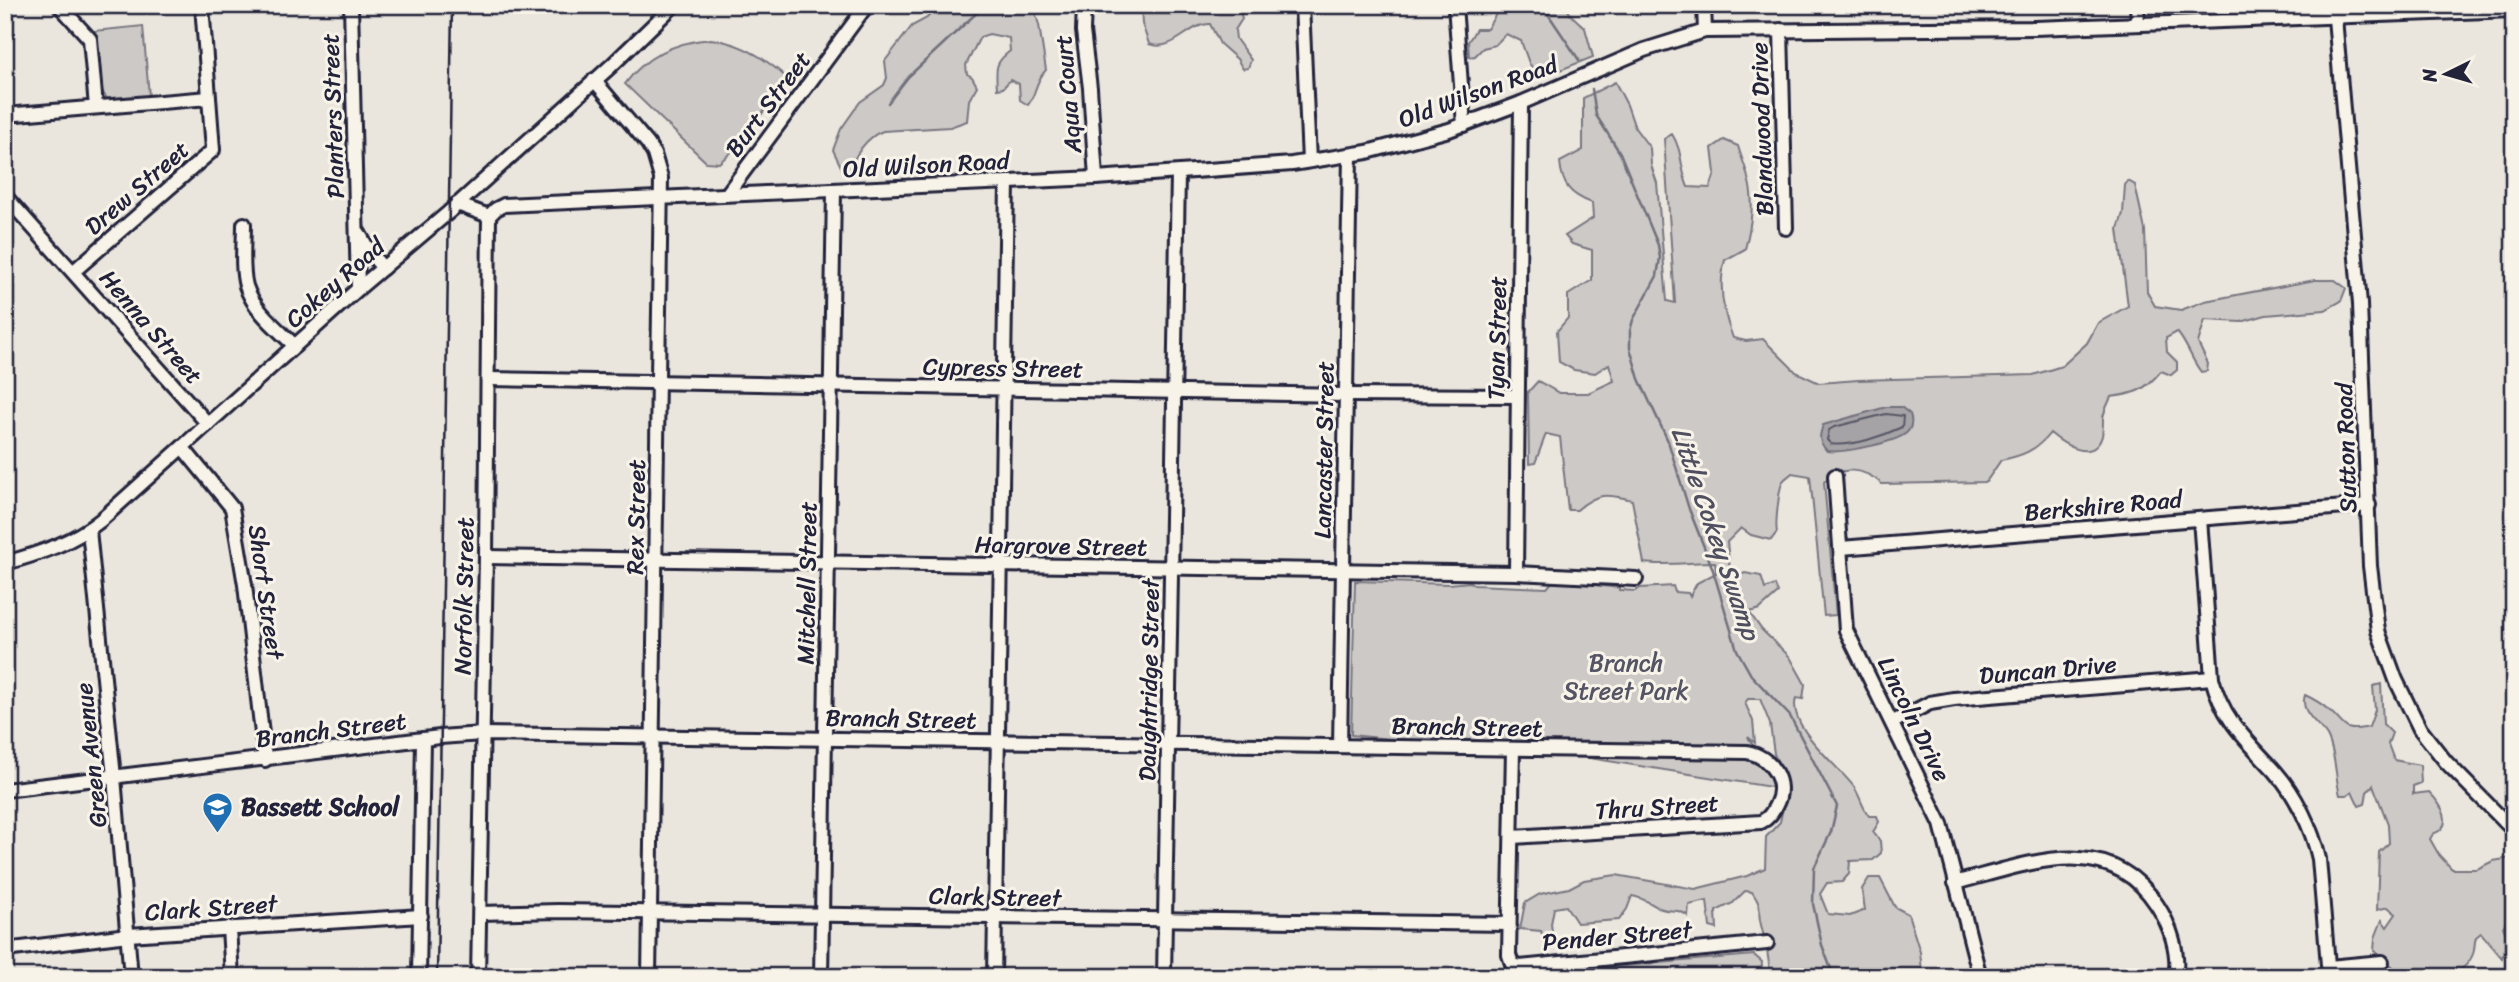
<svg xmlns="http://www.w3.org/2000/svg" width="2519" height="982" font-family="Sriracha,sans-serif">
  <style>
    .green { fill: #cdc9c6; stroke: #787680; stroke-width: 2 }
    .water { fill: #a6a3a6; stroke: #716f7b; stroke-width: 2 }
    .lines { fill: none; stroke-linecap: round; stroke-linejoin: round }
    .shore { stroke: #575666; stroke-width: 2 }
    .stream { stroke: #716f7b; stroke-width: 2.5 }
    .minor-casing { stroke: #22223b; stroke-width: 18 }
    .minor { stroke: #f7f3e8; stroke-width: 12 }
    .rail { stroke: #22223b; stroke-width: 2.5 }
    .labels { text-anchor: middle; stroke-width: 6; stroke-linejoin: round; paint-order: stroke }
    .street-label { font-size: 24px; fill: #22223b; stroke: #f7f3e8 }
    .park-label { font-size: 24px; fill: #555465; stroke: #f7f3e8 }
    .poi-label { font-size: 24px; font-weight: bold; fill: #22223b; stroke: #f7f3e8; text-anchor: start }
    .water-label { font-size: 26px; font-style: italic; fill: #504f60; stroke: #f7f3e8 }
  </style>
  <rect width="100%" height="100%" fill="#eae6de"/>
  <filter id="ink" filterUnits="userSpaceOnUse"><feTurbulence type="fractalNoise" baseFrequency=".0143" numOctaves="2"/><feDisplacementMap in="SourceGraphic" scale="14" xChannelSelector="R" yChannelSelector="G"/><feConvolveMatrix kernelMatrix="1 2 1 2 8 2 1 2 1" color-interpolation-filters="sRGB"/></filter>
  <g filter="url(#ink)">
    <g class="green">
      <path d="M 939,5 L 1033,5 L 1039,25 L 1046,70 C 1035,81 1036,95 1028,105 L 1020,100 L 1019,84 L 1010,80 L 1003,88 L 997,89 C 996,69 994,63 1010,51 L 1009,38 L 989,34 L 980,37 L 966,65 L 967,74 L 972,77 L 977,86 L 969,100 L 967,121 L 950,127 L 883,131 C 866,137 854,156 849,173 L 843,171 L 833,150 L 841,129 L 860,102 L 884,85 L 887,78 L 885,61 L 912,26 L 927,18 Z"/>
      <path d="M 1141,5 L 1239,5 L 1242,19 L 1235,30 L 1236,39 L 1251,60 L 1248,68 L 1243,69 L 1237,59 L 1220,44 L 1210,24 C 1189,23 1174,53 1149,44 L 1142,24 Z"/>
      <path d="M 1505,5 L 1566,5 L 1570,14 L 1585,28 L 1593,57 L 1540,78 L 1529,63 L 1521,41 L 1506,34 L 1495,45 L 1483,48 L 1475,56 L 1469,57 L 1468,42 L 1476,29 L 1487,29 L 1499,9 Z"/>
      <path d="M 143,26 L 149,96 L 108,99 C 94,89 103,49 93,31 Z"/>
      <path d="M 711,39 C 741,43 766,58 788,79 L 736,148 L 719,163 L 706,162 L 625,84 C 646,55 676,42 711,39 Z"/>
      <path d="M 1615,82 L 1627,105 L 1635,128 L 1650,148 L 1651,165 L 1657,183 L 1667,301 L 1675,303 L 1664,139 L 1672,134 C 1683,151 1680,169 1688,187 L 1710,188 L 1715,173 L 1712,148 L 1724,140 L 1738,146 C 1741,157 1746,167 1748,178 C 1755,202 1751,226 1745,249 L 1725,260 C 1718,286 1723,313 1733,338 L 1746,341 L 1763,339 L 1796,372 L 1819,383 L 1858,380 L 2033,375 L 2062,366 L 2087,343 L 2098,323 L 2128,306 L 2118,229 L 2123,213 L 2125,185 L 2128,181 L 2135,185 L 2145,230 L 2147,292 L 2155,306 L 2181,310 L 2205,301 L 2315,280 L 2335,280 L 2346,288 L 2341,301 L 2325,310 L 2266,315 L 2241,322 L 2205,320 L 2198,343 L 2208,364 L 2207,371 L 2201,372 C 2191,359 2188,345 2177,332 L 2166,338 L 2167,352 L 2177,362 L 2177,370 L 2171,375 L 2161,371 C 2145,390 2136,394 2111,397 C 2108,404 2104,411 2103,418 C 2103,424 2103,430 2102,436 C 2093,464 2063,444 2050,433 C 2037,450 2022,456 2001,460 L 1986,482 L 1882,484 C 1866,469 1840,464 1824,482 L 1836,615 L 1824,616 L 1810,476 L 1792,473 C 1789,476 1785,478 1783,481 C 1779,487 1775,525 1777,532 L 1771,540 L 1751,535 L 1741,528 L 1727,542 L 1731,579 L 1745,573 L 1761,576 L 1765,589 L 1775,585 L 1778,593 L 1760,609 L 1749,612 L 1762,630 L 1790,657 L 1805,684 L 1803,699 L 1796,698 C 1787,727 1839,766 1854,787 C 1860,796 1862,807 1869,816 L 1877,816 L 1879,822 L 1873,832 L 1880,841 L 1881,853 L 1873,860 L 1850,861 L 1849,874 L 1842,882 L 1827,883 L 1820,894 L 1828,914 L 1850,916 L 1865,910 L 1862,889 L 1869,878 L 1880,878 L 1895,907 L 1908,914 L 1920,952 L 1922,971 L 1910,977 L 1770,977 C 1769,956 1766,944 1761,925 C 1756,908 1765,911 1752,892 L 1745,891 L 1733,903 L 1716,911 L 1717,929 L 1710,927 L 1707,901 L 1689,905 L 1688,916 C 1676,907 1670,913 1659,908 C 1649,903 1644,898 1632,896 L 1627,909 L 1619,920 L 1577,923 L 1566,906 L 1554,908 L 1551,924 L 1553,938 L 1545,944 L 1541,931 L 1520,929 L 1525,903 L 1540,894 L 1569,888 L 1584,880 L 1616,875 L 1695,889 L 1747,876 L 1765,868 L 1766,837 L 1780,822 L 1786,793 L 1784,775 L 1774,754 L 1770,724 L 1760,699 L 1748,699 L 1745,703 L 1753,721 L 1755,743 L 1748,737 L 1777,788 L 1502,744 L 1469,747 L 1351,735 L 1355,581 L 1449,584 L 1470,582 L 1474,585 L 1547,588 L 1554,580 L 1619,588 L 1619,590 L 1636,591 L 1640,588 L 1673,586 L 1675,592 L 1688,593 L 1690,596 L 1697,583 L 1716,573 L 1715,562 C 1692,562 1666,566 1644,563 L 1632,500 C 1607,494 1597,492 1577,510 L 1568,510 L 1560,437 L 1546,434 L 1535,463 L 1529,464 L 1528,392 L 1538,381 L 1559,393 L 1588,393 L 1614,381 L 1609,364 L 1595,373 L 1574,370 L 1559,362 L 1557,331 L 1568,318 L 1568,295 L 1592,280 L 1592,250 L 1572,244 L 1565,236 L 1593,218 L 1592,203 C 1570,195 1562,185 1560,162 L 1583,150 L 1583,98 Z"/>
      <path d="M 2381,684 L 2383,724 L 2392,733 L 2388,744 L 2394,760 L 2420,765 L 2421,783 L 2413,786 L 2413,794 L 2429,792 C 2441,804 2456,826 2433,834 L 2430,839 L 2439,855 L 2452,869 L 2477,869 L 2493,861 L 2511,858 L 2514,863 L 2514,908 L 2503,927 L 2509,940 L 2502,958 L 2481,933 L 2476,937 C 2474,943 2475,949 2473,954 C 2462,982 2427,977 2402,977 C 2399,972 2380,954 2374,951 L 2375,938 L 2382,920 L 2387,927 L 2396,914 L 2388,907 L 2377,910 L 2379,852 L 2389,843 L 2388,824 L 2373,785 L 2367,792 L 2365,804 L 2359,806 L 2352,791 L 2347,795 L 2340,795 C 2335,777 2336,753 2327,736 C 2319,723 2299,713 2305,695 C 2314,699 2322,704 2330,711 C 2347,726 2342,733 2369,727 L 2375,710 L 2373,686 Z"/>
      <path d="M 1754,955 L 1762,962 L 1761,977 L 1592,977 L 1601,968 Z"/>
    </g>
    <path class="water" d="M 1886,407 L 1901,407 L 1910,414 C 1912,419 1912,426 1909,430 C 1901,443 1841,453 1827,451 C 1818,441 1819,437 1823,425 Z"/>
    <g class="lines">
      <path class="shore" d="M 1886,414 L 1903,416 L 1902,427 C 1883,436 1852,447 1831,444 L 1827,440 L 1829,430 L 1834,427 Z"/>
      <g class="stream">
        <path d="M 1542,5 L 1579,60"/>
        <path d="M 1592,89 L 1596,115 L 1620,153 L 1658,245 L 1660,258 L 1657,276 L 1633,320 L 1630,331 L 1630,348 L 1639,379 L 1668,441 L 1689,509 L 1712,567 L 1737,650 L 1751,675 L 1790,716 L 1837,806 L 1831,832 L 1814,868 L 1813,904 L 1822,945 L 1834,977"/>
        <path d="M 888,103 L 908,77 L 985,5"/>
      </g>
      <defs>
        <g id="minor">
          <path d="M 59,5 L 90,39 L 96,107"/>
          <path d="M 351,5 L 358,289"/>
          <path d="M 1084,5 L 1083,31 L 1090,88 L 1096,178"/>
          <path d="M 1302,5 L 1309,161"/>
          <path d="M 1455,5 L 1464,125"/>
          <path d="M 1704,5 L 1705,31"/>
          <path d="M 2137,5 L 2138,24"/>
          <path d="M 2335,18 L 2360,304 L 2370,566 L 2378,631 L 2396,680 L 2420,729 L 2446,762 L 2514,831"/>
          <path d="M 1781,30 L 1786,228"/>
          <path d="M 594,80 L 648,144 L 654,154 L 661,178 L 649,977"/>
          <path d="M 5,115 L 209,98"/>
          <path d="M 727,194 L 867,5"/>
          <path d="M 5,196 L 208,424"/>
          <path d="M 457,204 L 489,216 L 496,209 L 504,205 L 1096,178 L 1292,164 L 1367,152 L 1449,130 L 1521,103 L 1644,50 L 1705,31 L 2035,28 L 2514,10"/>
          <path d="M 244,224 C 244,243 241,268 246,286 C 254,311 278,329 295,346"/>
          <path d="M 359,233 L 370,253 L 383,268"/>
          <path d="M 74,271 L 213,150 L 202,5"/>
          <path d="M 488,379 L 1346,395 L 1517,396"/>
          <path d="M 183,448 L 232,508 L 245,585 L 265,760"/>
          <path d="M 1835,476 L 1846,630 L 1941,824 L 1980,977"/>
          <path d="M 2200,519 L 2212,678 C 2223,721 2247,740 2275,771 C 2296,795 2312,828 2319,859 L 2329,977"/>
          <path d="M 89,530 L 114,777 L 131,977"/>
          <path d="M 1841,548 L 2369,505"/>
          <path d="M 486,557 L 1516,573 L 1636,579"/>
          <path d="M 5,563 C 39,554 74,542 101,520 L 358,289 L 449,212 L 611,66 L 674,5"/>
          <path d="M 1516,573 L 1521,103"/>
          <path d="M 1893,722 L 1930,703 L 1954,699 L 2212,678"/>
          <path d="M 1340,746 L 1350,155"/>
          <path d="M 1513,749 L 1509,955 L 1512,964 L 1520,967 L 1767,943"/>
          <path d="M 5,790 L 440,737 L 482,734 L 1747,752 C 1771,757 1788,782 1776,805 C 1772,813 1769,818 1761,822 L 1512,837"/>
          <path d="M 1955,883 C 2024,865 2109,829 2157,905 C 2170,925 2180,953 2175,977"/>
          <path d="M 480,913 L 558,911 L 1509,924"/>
          <path d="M 229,928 L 232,977"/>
          <path d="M 5,950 L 128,935 L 421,916"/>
          <path d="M 2329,967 L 2382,962"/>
          <path d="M 419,977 L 423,739"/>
          <path d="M 478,977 L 486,557 L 489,216"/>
          <path d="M 821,977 L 834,190"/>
          <path d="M 994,977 L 1007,182"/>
          <path d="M 1164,977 L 1178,174"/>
        </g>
      </defs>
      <use href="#minor" class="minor-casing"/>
      <use href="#minor" class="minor"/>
      <path class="rail" d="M 437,977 L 452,5"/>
    </g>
  </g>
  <defs>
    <symbol id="school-pin" viewBox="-11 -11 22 30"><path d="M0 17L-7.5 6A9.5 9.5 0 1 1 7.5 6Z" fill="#1f6fb2" stroke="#f7f3e8"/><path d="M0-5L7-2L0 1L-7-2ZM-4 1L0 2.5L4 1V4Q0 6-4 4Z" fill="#fff"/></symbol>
  </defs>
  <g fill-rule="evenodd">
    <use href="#school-pin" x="200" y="790" width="35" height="47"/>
  </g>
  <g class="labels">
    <g class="street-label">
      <text transform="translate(1478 92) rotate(-20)" y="8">Old Wilson Road</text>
      <text transform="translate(1068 94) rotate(-95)" y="8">Aqua Court</text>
      <text transform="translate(768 104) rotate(-53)" y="8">Burt Street</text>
      <text transform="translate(333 116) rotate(-92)" y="8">Planters Street</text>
      <text transform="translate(1762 129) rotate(-92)" y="8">Blandwood Drive</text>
      <text transform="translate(926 165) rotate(-3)" y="8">Old Wilson Road</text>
      <text transform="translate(137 188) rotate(-41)" y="8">Drew Street</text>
      <text transform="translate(335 283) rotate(-41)" y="8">Cokey Road</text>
      <text transform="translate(151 327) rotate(49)" y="8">Henna Street</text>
      <text transform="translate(1497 338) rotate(-89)" y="8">Tyan Street</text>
      <text transform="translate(1003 368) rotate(1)" y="8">Cypress Street</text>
      <text transform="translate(2346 448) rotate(-92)" y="8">Sutton Road</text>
      <text transform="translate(1324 450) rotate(-89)" y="8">Lancaster Street</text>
      <text transform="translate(2103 506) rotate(-5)" y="8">Berkshire Road</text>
      <text transform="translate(636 517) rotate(-89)" y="8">Rex Street</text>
      <text transform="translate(1061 546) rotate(1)" y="8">Hargrove Street</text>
      <text transform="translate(807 583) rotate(-89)" y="8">Mitchell Street</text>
      <text transform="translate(266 592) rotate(82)" y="8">Short Street</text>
      <text transform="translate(464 596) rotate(-89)" y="8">Norfolk Street</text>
      <text transform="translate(2048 670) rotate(-5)" y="8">Duncan Drive</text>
      <text transform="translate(1149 680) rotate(-89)" y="8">Daughtridge Street</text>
      <text transform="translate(901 719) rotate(1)" y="8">Branch Street</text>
      <text transform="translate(1914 719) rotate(64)" y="8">Lincoln Drive</text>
      <text transform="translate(1467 727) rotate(1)" y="8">Branch Street</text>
      <text transform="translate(331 730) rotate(-7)" y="8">Branch Street</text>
      <text transform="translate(91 755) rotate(-96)" y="8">Green Avenue</text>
      <text transform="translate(1657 807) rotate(-4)" y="8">Thru Street</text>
      <text transform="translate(995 897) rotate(1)" y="8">Clark Street</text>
      <text transform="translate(211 908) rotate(-4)" y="8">Clark Street</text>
      <text transform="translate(1617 936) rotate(-5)" y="8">Pender Street</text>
    </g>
    <g class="park-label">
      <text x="1626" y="671">Branch<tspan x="1626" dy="28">Street Park</tspan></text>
    </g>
    <g class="poi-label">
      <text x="241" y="815">Bassett School</text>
    </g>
    <g class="water-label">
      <text transform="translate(1716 533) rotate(71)" y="9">Little Cokey Swamp</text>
    </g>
  </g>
  <rect width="2519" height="982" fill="none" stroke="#f7f3e8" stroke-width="28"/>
  <rect x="14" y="14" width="2491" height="954" fill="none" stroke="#22223b" stroke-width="2.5" filter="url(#ink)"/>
  <g transform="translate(2446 74) rotate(265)" stroke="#f7f3e8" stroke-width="5" paint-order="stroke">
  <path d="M0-5L12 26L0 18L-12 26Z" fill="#22223b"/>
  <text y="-10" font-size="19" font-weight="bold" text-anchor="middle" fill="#22223b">N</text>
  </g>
</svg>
